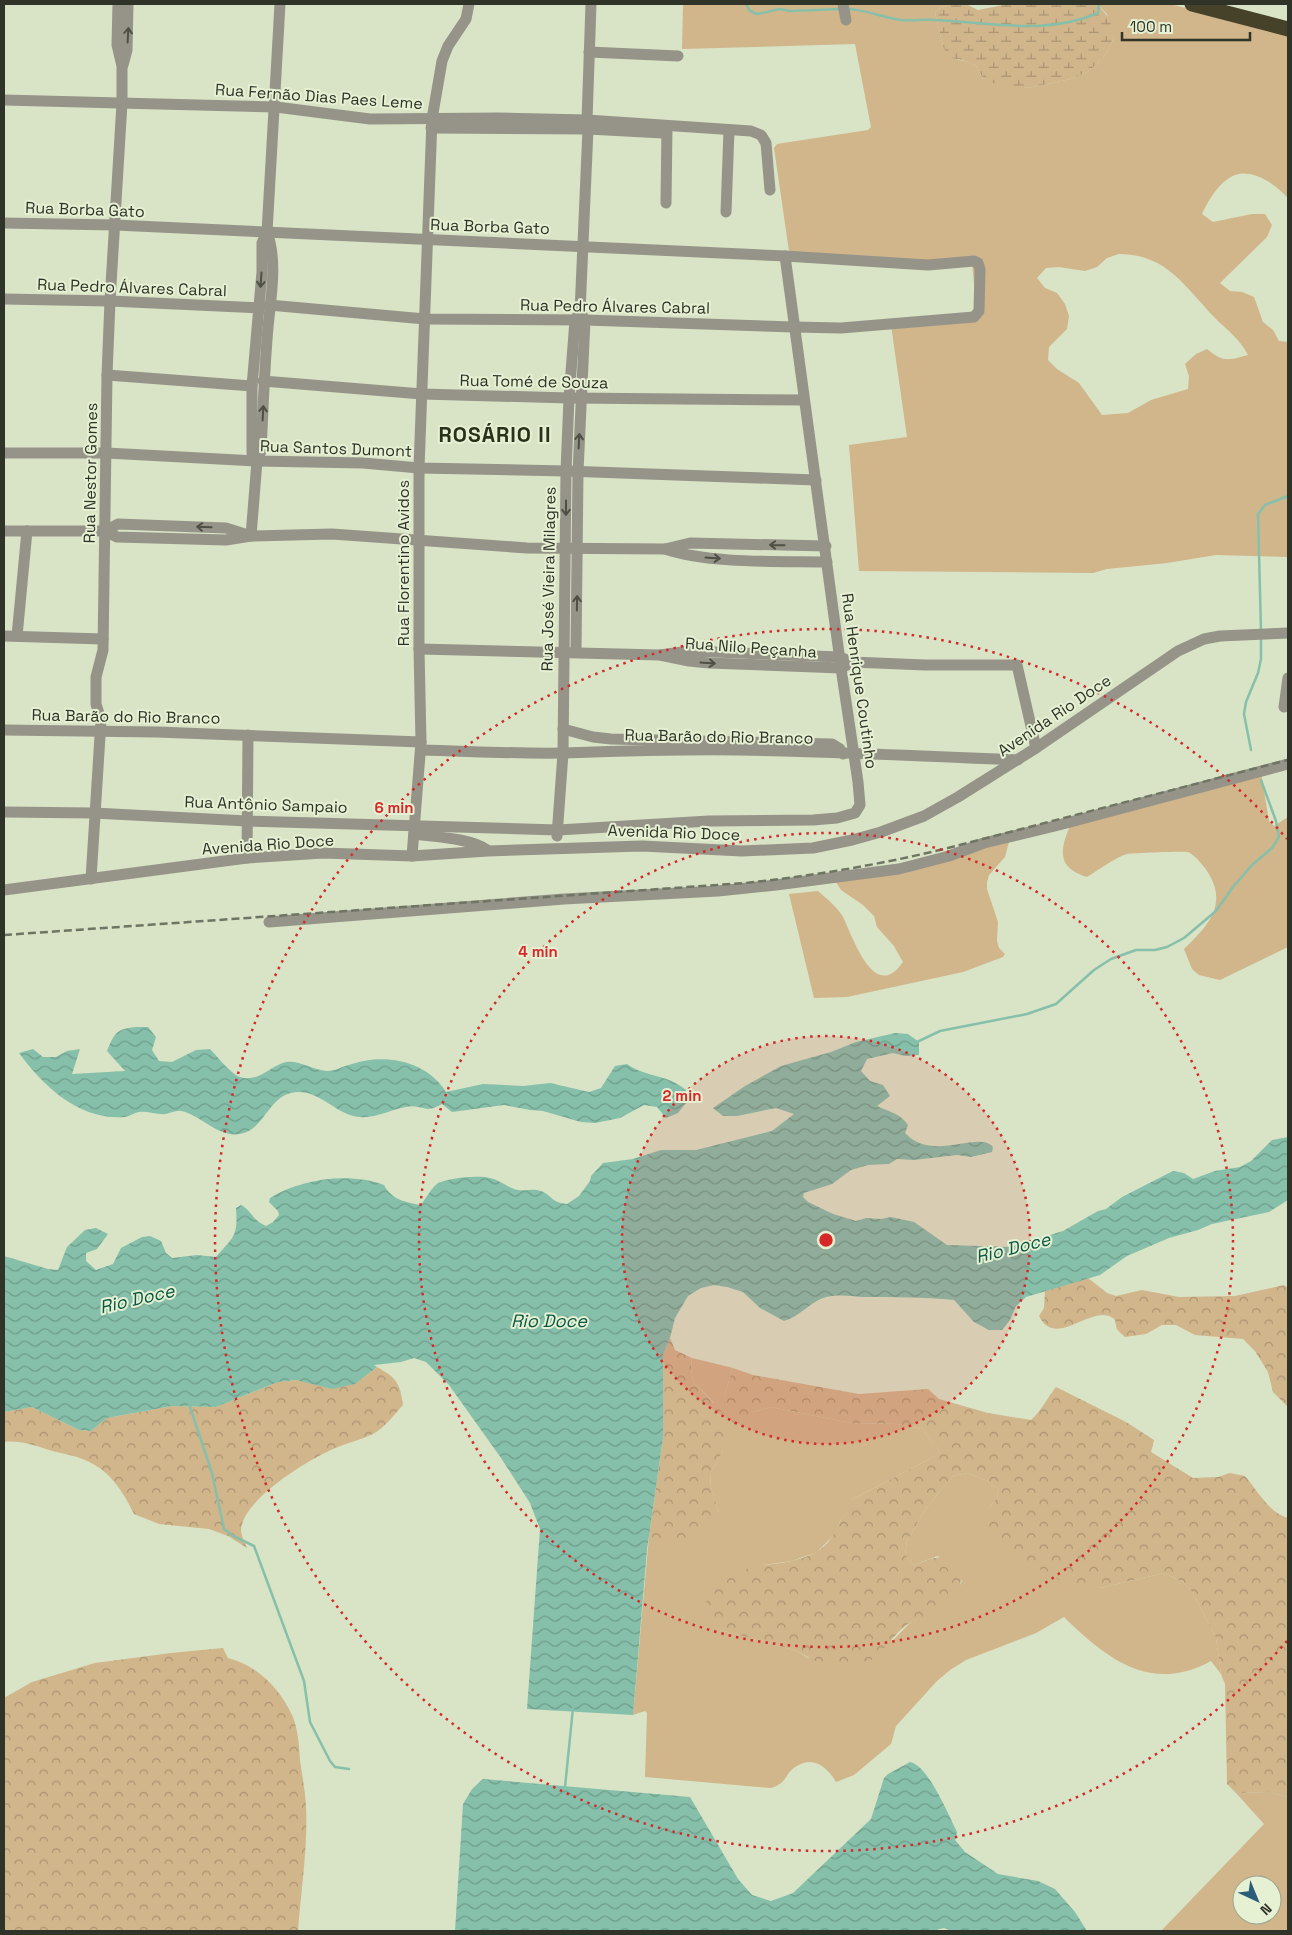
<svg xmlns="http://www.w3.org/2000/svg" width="1292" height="1935" font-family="'Space Grotesk',sans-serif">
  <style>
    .grass { fill: #d1b58b; fill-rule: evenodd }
    .forest { fill: url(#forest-crowns) }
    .wetland { fill: url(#wetland-marsh) }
    .water { fill: url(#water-waves) }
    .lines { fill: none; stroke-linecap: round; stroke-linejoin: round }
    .stream { stroke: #86c0aa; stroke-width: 2.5 }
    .minor { stroke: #969488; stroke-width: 11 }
    .highway { stroke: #464229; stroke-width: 15 }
    .rail { stroke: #6e7563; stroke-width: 2.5; stroke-dasharray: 8 4; stroke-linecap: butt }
    .oneway { stroke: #4e5045 }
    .ring { fill: none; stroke: #d62828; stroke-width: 2.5; stroke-dasharray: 2.5 5 }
    .labels { text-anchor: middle; stroke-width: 4; stroke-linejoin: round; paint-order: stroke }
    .street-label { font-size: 16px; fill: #2f3328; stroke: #e6f0d3 }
    .water-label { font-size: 18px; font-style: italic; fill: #095944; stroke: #e6f0d3 }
    .district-label { font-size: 21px; font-weight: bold; letter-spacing: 1px; fill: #29311a; stroke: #e6f0d3 }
    .centre { fill: #d62828; stroke: #e6f0d3; stroke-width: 2.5 }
    .ring-label { font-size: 15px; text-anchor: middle; font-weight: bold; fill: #d62828; stroke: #e6f0d3; stroke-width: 4; stroke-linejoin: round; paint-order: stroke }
  </style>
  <defs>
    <pattern id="forest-crowns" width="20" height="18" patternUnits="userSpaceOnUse" patternTransform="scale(1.25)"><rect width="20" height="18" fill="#d1b58b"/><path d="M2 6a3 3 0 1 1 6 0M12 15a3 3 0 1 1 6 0" fill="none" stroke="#aa9472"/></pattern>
    <pattern id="wetland-marsh" width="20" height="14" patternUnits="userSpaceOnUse" patternTransform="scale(1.25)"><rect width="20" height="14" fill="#d1b58b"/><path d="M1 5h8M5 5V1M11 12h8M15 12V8" fill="none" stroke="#aa9472"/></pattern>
    <pattern id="water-waves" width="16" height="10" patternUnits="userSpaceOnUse" patternTransform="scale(1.25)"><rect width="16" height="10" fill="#86c0aa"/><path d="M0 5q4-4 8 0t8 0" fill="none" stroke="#6e9d8a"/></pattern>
  </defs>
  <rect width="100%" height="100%" fill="#d9e3c6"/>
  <g class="grass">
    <path d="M 683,4 L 950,4 L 940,8 L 935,13 L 943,46 L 958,60 L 966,61 L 976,66 L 983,79 L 1028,88 L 1071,79 L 1087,72 L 1096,65 L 1108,51 L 1114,37 L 1107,14 L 1097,4 L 1170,4 L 1288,34 L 1288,198 C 1277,186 1257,171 1239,174 C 1222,177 1209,199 1202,214 L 1213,222 L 1252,214 L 1265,214 L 1272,225 L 1267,237 L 1220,283 L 1230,291 L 1242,292 L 1254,297 L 1263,322 L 1273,330 L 1279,341 L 1288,342 L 1288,557 L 1216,555 L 1167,563 L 1107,569 L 1093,573 L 859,571 L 849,445 L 907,437 L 891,325 L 977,315 L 972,263 L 790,258 L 774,148 L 777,144 L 868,130 L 871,127 L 855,44 L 682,49 ZM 1119,254 C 1167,254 1185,287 1215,318 C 1227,330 1240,339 1248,355 C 1230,360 1223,363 1207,349 L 1196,354 L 1185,364 L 1189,376 L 1188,389 L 1151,400 L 1128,413 L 1102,415 L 1079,383 L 1057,369 L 1048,360 L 1049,347 L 1067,329 L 1069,316 L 1065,304 L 1057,293 L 1045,288 L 1037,278 L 1046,268 L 1059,267 L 1085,271 L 1097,267 L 1107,258 Z"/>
    <path d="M 1261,772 L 1269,821 L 1274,826 L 1288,817 L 1288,947 L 1220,980 L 1199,975 L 1192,969 L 1184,949 C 1208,926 1229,904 1207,871 C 1203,865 1195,855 1188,852 C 1184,851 1132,853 1127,854 C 1116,857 1097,871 1087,877 C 1054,867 1061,847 1072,821 Z"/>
    <path d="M 1010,838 L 1005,857 L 989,875 L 987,882 L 987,889 L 998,922 L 997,941 L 999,948 L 1005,954 L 1003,957 L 963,972 L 847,997 L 814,998 L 789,894 L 818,891 C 827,899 837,907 843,917 C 853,937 874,1004 903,962 L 894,946 L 877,927 L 874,916 L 863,905 L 841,890 L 834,879 Z"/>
    <path d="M 692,1358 L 733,1368 L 724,1396 L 753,1412 L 771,1407 L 851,1423 L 898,1424 L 922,1429 L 941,1453 L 853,1499 L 840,1521 L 836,1533 L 817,1552 L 792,1561 L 763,1565 L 720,1630 L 797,1651 L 808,1658 L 893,1640 L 912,1621 L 924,1617 L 946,1603 L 956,1593 L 962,1581 L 938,1556 L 913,1565 L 905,1554 L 907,1541 L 927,1507 L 953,1476 L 968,1473 L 989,1482 L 999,1489 L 997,1498 L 989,1508 L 1100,1588 L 1164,1573 L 1183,1582 L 1193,1593 L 1216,1638 L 1221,1674 L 1211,1661 C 1151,1694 1107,1659 1064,1617 L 1036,1633 L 966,1660 L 950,1670 L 937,1681 L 896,1726 L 891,1744 L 854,1775 L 836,1782 C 828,1768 814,1755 797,1766 C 784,1773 788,1784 770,1788 L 645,1777 L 647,1713 L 645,1711 L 633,1715 L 649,1536 L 719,1513 L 711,1487 L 710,1474 L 723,1451 L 713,1402 L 694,1383 L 691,1370 Z"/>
    <path d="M 1269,1792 L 1288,1797 L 1288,1931 L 1161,1931 L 1264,1824 L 1236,1793 ZM 1242,1885 L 1272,1885 L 1272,1915 L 1242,1915 Z"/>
  </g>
  <g class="forest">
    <path d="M 1088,1278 L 1107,1293 L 1116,1296 L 1142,1290 L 1179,1297 L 1235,1296 L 1284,1285 L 1288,1288 L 1288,1407 L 1273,1392 L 1268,1372 L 1255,1351 L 1243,1339 L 1195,1335 L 1176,1325 L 1162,1325 L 1146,1334 L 1125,1337 C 1123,1335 1119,1332 1117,1329 C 1115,1325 1117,1321 1113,1318 C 1092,1303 1056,1350 1039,1316 L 1044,1308 L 1045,1291 Z"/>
    <path d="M 670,1338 L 675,1350 L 692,1358 L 691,1370 L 694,1383 L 722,1412 L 724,1425 L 723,1451 L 710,1474 L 711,1487 L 719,1513 L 714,1525 L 690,1539 L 677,1544 L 664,1541 L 649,1536 L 663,1438 L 663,1355 Z"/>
    <path d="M 377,1367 C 397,1378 400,1383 403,1405 C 394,1415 385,1427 373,1434 C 361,1440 346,1443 333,1449 C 308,1460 243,1499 241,1530 C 241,1535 245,1543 247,1548 L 228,1536 L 209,1529 L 159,1524 L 134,1514 C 125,1495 112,1474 93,1464 C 80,1456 63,1454 49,1450 C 34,1445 19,1440 4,1442 L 4,1412 L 32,1407 L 79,1430 L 91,1431 L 107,1418 L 172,1406 L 216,1407 L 278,1382 L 296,1380 L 355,1384 Z"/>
    <path d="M 733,1368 L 753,1375 L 859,1394 L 928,1389 L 939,1399 L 988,1413 L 1031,1420 C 1042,1410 1047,1398 1056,1387 L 1126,1422 L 1154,1440 L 1151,1452 L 1193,1478 L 1218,1477 L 1230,1473 L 1245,1476 C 1257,1490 1269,1513 1288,1518 L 1288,1797 L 1269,1792 L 1236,1793 L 1227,1784 L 1225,1684 L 1221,1674 L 1216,1638 L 1193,1593 L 1183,1582 L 1164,1573 L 1100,1588 L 1072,1587 L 1010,1553 L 995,1538 L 988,1526 L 989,1508 L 997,1498 L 999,1489 L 989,1482 L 968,1473 L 953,1476 L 927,1507 L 907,1541 L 905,1554 L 913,1565 C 935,1559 941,1550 961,1568 C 961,1577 962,1586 956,1594 C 949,1603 936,1612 925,1617 C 921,1619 915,1619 911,1622 C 888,1636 879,1667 847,1669 C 830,1670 811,1659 797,1651 L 720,1630 L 702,1610 C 713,1586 737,1567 764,1565 C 782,1563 800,1561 816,1552 C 837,1541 839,1516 853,1499 L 941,1453 L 922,1429 L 898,1424 L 851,1423 L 771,1407 L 753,1412 L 748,1430 L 736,1429 L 729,1415 L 724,1396 Z"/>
    <path d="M 223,1648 L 228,1658 C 257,1665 280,1689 292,1715 C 298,1728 299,1745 300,1760 C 302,1775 305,1790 306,1805 C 308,1847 301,1890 298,1931 L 4,1931 L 4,1698 L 32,1682 L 95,1663 L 171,1653 Z"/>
  </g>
  <path class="wetland" d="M 950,4 L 966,4 L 978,10 L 1008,4 L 1057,4 L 1064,5 L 1097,4 L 1110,19 L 1114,37 L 1108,51 L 1096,65 L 1087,72 L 1071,79 L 1028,88 L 985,82 L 976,66 L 966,61 L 952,58 L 946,52 L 943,46 L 935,13 L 940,8 Z"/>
  <g class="water">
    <path d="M 135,1027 L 148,1027 L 156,1037 L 152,1050 L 159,1061 L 172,1062 L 196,1050 L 210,1049 C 217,1056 232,1075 240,1077 C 258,1083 270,1066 286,1062 C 299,1060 313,1070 327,1071 C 337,1071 342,1066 352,1064 C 385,1053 427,1061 446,1092 L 483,1084 L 523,1086 L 550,1083 L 589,1092 L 601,1088 L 615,1066 L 627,1064 C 647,1078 665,1073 686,1090 L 686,1103 L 678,1113 L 666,1118 L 657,1107 L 644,1105 L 620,1118 L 595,1123 L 581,1122 L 543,1111 L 530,1110 L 504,1105 L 452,1112 L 442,1104 C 438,1106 433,1109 428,1109 C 420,1108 414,1105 406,1107 C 388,1110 370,1122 350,1115 C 333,1109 318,1092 299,1092 C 268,1092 266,1130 240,1134 C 218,1138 201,1115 181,1111 C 176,1110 171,1113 166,1114 C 157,1115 148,1111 139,1112 C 134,1113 130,1116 125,1117 C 80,1121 43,1086 19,1053 L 33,1049 L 43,1057 L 56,1057 L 67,1051 L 80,1049 L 72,1074 L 125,1071 L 107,1051 C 114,1034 116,1029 135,1027 Z"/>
    <path d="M 895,1033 L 908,1034 L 919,1042 L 919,1055 L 905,1056 L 893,1053 L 867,1059 L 861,1071 L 870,1081 L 883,1085 L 890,1096 L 877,1106 C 889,1112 900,1113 908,1125 L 905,1133 C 933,1163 977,1130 993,1147 L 992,1152 L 971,1157 L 957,1155 L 914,1160 L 897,1159 L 889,1164 L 868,1165 L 851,1170 L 832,1184 L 804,1193 L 803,1197 L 808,1202 L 833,1214 L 856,1221 L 866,1218 L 881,1219 L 891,1217 L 914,1222 L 947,1245 L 1011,1247 L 1063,1231 L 1098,1211 L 1106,1209 L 1122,1197 L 1173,1171 L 1184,1173 L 1193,1179 L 1215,1171 L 1240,1167 L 1251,1161 L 1272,1140 L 1288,1137 L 1288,1200 L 1269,1212 L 1212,1224 L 1198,1230 L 1169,1238 L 1127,1256 L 1100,1275 L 1026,1297 L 1016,1306 L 1010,1320 L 1002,1330 L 989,1330 L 974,1322 L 954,1300 C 923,1297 893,1297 862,1297 C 850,1296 835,1294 823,1298 C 809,1303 799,1317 784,1321 L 760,1308 L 743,1292 L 727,1287 L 714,1285 L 701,1288 L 688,1296 L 675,1318 L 670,1338 L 663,1355 L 663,1438 L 647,1550 L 633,1715 L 527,1709 L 540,1529 L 530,1503 L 501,1458 L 449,1385 L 426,1362 L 414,1358 L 401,1362 L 374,1365 L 377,1367 L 355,1384 L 332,1389 L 296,1380 L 278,1382 L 216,1407 L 172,1406 L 107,1418 L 91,1431 L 79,1430 L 32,1407 L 4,1412 L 4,1256 L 48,1269 L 58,1270 L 67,1247 L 85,1230 L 96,1228 L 108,1234 L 97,1249 L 86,1253 L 86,1261 L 96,1270 L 113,1264 L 121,1248 L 142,1237 L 150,1236 L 161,1241 L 166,1253 L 172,1258 L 197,1255 L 216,1257 C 234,1236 238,1237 236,1208 L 241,1205 C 252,1211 253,1221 266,1226 L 273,1222 L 279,1215 L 278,1211 L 269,1202 L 270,1198 C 301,1179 349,1172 384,1185 C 392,1200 405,1202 421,1205 C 426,1198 430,1190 437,1184 C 446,1178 479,1175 490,1178 C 500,1180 508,1188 518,1190 C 526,1191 533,1188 541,1191 C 552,1195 550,1202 567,1204 L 579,1196 L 590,1181 L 591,1176 L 603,1163 L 633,1159 L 661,1150 L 696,1150 L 772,1131 L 794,1114 L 776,1108 L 737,1116 L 723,1116 L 713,1108 L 745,1086 L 781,1066 L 831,1052 L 856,1042 Z"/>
    <path d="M 910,1762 C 928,1765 949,1816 957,1832 L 955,1840 L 965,1852 L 998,1874 L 1038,1881 L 1055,1889 L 1075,1912 L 1087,1931 L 952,1931 L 944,1928 L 932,1931 L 455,1931 L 463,1804 L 472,1789 L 483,1779 L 690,1797 L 738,1879 L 752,1895 L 771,1901 L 793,1893 L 871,1819 L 884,1778 L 888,1774 Z"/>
  </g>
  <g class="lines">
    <g class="stream">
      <path d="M 746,4 L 750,11 L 757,14 L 780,9 L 790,11 L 841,9"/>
      <path d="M 846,9 C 864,9 878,16 895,19 C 908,22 921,19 934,20 C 987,22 1046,36 1098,13 L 1099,4"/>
      <path d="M 1261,631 L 1258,514 L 1265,505 L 1288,496"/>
      <path d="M 1251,750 L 1244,714 L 1246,702 L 1258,673 L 1261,659 L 1261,639"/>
      <path d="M 917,1042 L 940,1031 L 1027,1014 L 1056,1004 L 1094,970 L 1111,959 L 1136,950 L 1155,950 L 1167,947 L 1184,938 L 1216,911 L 1233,887 L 1252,865 L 1272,848 L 1279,837 L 1276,821 L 1261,780"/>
      <path d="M 189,1404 L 212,1473 L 224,1529 L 233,1536 L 254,1546 L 304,1681 L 310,1722 L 330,1761 L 335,1767 L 349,1769"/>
      <path d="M 565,1787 L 573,1708"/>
    </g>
    <g class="minor">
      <path d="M 843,4 L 846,20"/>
      <path d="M 589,52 L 678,56"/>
      <path d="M 123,65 L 127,50 L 128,4"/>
      <path d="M 4,100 L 276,107 L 370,119 L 499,118 L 587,120 L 751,131 L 761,135 L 766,143 L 770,190"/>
      <path d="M 587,120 L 591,4"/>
      <path d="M 431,128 L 588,129 L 663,133"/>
      <path d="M 666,203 L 667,126"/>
      <path d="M 726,212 L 729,130"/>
      <path d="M 4,223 L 115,225 L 785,256 L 928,265 L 974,261 L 978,263 L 980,269 L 979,311 L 974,317 L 841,328 L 794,327 L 585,320 L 425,319 L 269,305"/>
      <path d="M 4,299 L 110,301 L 260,308"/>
      <path d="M 107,375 L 252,386"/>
      <path d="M 263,381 L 422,394 L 569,398 L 804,400"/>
      <path d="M 4,453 L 107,453 L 257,461 L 363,463 L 419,468 L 566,471 L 816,480"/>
      <path d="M 257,461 L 252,453 L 252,386 L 262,272 L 262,243 L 267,232"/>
      <path d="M 4,531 L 105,531 L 117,537 L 226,540 L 251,536 L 332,534 L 527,548 L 665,549 L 690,543 L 826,546"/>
      <path d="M 105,531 L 118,524 L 226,528 L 248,535"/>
      <path d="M 251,536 L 257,461 L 261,451 C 263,414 264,377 267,340 C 269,305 279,265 267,232 L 280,4"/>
      <path d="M 665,549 C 710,564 778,561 827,562"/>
      <path d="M 4,636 L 103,639"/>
      <path d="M 17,636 L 27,531"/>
      <path d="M 419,649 L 660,655 L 689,661 L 709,663 L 841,668 L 847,665"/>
      <path d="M 576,652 L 578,472 L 585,320 L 582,315"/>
      <path d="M 660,655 L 690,651 L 840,657 L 852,662 L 925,665 L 1017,665 L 1036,748"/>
      <path d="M 1284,707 L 1288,678"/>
      <path d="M 563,729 L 593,737 L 611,739 L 832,744 L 840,749 L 843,754"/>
      <path d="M 4,730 L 157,732 L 421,742"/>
      <path d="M 421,750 C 468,751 517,754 564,753 C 622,751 680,749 738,750 C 832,752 925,756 1018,760"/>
      <path d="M 4,812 L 94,813 L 247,821 L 558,830 L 709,821 L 813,820 L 837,818 L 855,813 L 860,805 L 858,782 L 841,668 L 785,256"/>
      <path d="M 414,834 C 434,837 471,838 487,850"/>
      <path d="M 557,836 L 563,753 L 566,471 L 569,398 L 575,320 L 580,312 L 588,129"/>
      <path d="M 412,856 L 421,742 L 419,649 L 419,468 L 432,119 L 442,61 L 448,46 L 466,19 L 469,4"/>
      <path d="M 247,858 L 248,735"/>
      <path d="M 91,879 L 101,720 L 96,704 L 96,677 L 103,650 L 107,375 L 110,301 L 122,103 L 122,66 L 117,45 L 118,4"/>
      <path d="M 4,890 L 247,858 L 323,853 L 412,856 L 488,851 L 642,846 L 742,851 L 813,848 L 852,840 L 881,832 L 924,816 L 958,797 L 1036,748 L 1178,651 L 1204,639 L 1220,636 L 1288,633"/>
      <path d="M 269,922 L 564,899 L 718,891 L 776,885 L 899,869 L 949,856 L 984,843 L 1059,825 L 1288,764"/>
    </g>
    <path class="highway" d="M 1192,4 L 1288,29"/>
    <path class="rail" d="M 4,935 L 745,883 C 812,876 878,865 944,849 L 1288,760"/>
  </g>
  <defs><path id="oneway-shaft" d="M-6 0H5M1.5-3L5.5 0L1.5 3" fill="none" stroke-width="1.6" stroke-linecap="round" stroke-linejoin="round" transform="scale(1.25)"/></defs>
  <g class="oneway">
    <use href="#oneway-shaft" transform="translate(128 35) rotate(-87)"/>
    <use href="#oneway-shaft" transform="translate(261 280) rotate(94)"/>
    <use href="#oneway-shaft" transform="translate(263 413) rotate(-87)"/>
    <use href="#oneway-shaft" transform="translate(579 441) rotate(-87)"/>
    <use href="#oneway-shaft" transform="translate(566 508) rotate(90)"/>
    <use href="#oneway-shaft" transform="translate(204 527) rotate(-178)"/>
    <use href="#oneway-shaft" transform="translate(777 545) rotate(-179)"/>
    <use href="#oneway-shaft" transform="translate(713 558) rotate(4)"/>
    <use href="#oneway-shaft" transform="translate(577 603) rotate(-89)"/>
    <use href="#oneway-shaft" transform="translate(708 663) rotate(4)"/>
  </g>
  <circle cx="826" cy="1240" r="204" fill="#d62828" fill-opacity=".12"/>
  <g class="ring">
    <circle cx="826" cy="1240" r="204"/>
    <circle cx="826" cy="1240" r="407"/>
    <path d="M1287 1641A611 611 0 1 1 1287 839"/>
  </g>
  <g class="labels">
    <g class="street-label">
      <text transform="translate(319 96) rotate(4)" y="6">Rua Fernão Dias Paes Leme</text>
      <text transform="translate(85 209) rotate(2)" y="6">Rua Borba Gato</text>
      <text transform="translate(490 226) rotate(2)" y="6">Rua Borba Gato</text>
      <text transform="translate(132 287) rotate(2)" y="6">Rua Pedro Álvares Cabral</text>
      <text transform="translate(615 306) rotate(1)" y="6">Rua Pedro Álvares Cabral</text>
      <text transform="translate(534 381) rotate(1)" y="6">Rua Tomé de Souza</text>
      <text transform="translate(336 448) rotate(2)" y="6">Rua Santos Dumont</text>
      <text transform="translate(90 473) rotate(-89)" y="6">Rua Nestor Gomes</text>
      <text transform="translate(403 563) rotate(-90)" y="6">Rua Florentino Avidos</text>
      <text transform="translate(548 579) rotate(-89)" y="6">Rua José Vieira Milagres</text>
      <text transform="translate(751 647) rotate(4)" y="6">Rua Nilo Peçanha</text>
      <text transform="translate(860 681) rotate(82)" y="6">Rua Henrique Coutinho</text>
      <text transform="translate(1054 715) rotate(-34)" y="6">Avenida Rio Doce</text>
      <text transform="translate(126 716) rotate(1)" y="6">Rua Barão do Rio Branco</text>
      <text transform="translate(719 736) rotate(1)" y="6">Rua Barão do Rio Branco</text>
      <text transform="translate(266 804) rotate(2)" y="6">Rua Antônio Sampaio</text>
      <text transform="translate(674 832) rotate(2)" y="6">Avenida Rio Doce</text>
      <text transform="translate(268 844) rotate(-4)" y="6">Avenida Rio Doce</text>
    </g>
    <g class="water-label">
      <text transform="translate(1013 1248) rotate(-14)" y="6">Rio Doce</text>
      <text transform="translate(137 1299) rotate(-13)" y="6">Rio Doce</text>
      <text x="549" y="1327">Rio Doce</text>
    </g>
    <g class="district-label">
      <text x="495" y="442">ROSÁRIO II</text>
    </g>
  </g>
  <circle cx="826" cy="1240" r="8" class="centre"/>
  <g class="ring-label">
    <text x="394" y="813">6 min</text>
    <text x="538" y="957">4 min</text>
    <text x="682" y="1101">2 min</text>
  </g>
  <rect width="1292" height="1935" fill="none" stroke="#2f3328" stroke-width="10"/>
  <g transform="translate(1257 1900) rotate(136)"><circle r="24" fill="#e6f0d3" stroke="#9da48f"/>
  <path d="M0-4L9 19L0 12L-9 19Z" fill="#2b5c7a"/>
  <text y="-8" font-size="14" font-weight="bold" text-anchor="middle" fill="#2f3328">N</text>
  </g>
  <path d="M1122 32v8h128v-8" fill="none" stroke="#2f3328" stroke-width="2.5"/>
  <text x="1130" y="32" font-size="15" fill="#2f3328" stroke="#e6f0d3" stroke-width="4" paint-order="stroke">100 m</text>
</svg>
